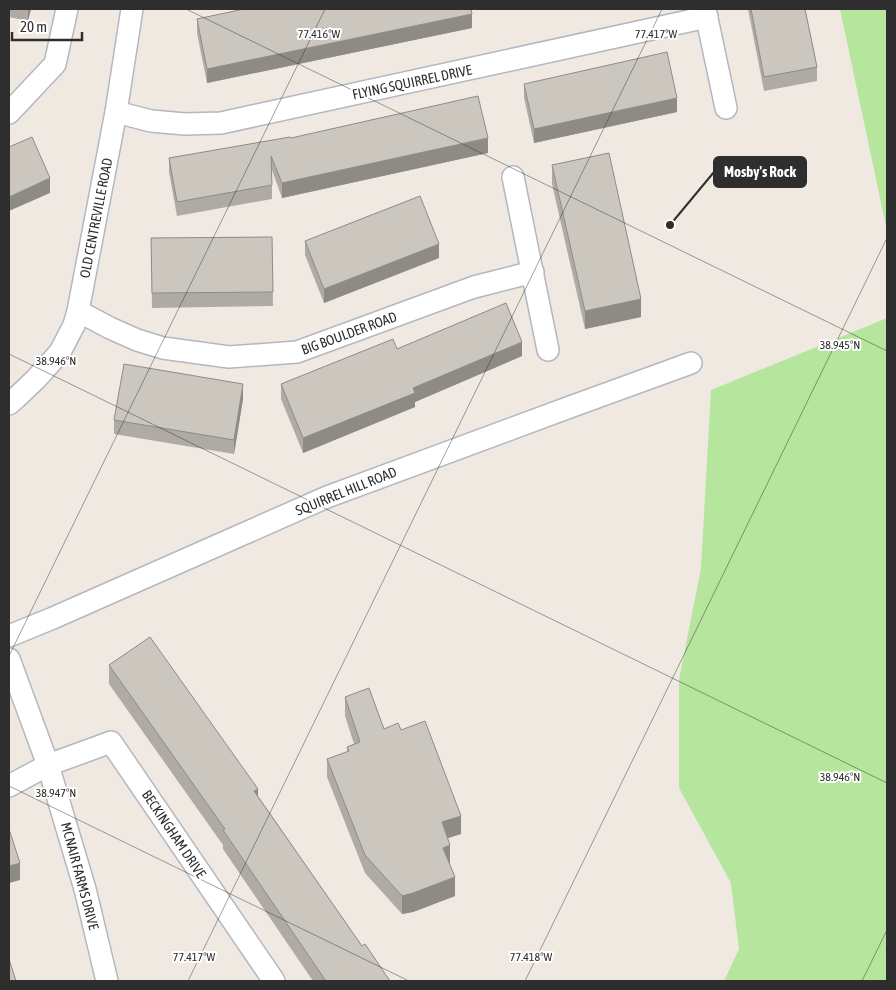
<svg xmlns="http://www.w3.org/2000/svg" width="896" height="990" font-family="'Asap Condensed',sans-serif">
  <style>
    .green { fill: #b6e59e }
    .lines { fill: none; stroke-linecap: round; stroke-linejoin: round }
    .street-casing { stroke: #b4b7c1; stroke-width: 24 }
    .street { stroke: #fff; stroke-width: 21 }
    .wall { fill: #afaba4 }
    .shaded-wall { fill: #8e8b86 }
    .building { fill: #cbc7bf; stroke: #8e8b86 }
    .ticks { fill: none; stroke: #2e2e2e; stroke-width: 1; stroke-opacity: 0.45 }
    .labels { text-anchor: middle; stroke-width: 4; stroke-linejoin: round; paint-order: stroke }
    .street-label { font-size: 14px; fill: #2e2e2e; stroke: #fff }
    .ticks-label { font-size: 12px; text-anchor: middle; fill: #2e2e2e; stroke: #fff; stroke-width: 4; stroke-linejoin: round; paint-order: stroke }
    .leader { fill: none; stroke: #2e2e2e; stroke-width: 2 }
    .callout-dot { fill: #2e2e2e; stroke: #fff; stroke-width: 2 }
    .callout { fill: #2e2e2e; stroke: #2e2e2e; stroke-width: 2 }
    .callout-label { font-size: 15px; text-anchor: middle; font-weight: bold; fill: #fff }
  </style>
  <rect width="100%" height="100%" fill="#efe9e1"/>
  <g class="green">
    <path d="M 840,9 L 887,9 L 887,231 Z"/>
    <path d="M 887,318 L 887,981 L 724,981 L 739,949 L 731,883 L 679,788 L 679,680 L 701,568 L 711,390 Z"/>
  </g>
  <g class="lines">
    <defs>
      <g id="street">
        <path d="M 705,9 L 726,108"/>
        <path d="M 116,112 L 151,121 L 185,124 L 221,123 L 707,17"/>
        <path d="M 9,113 L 55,64 L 67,9"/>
        <path d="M 513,177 L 548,350"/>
        <path d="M 78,311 L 110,328 L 137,340 L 163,348 L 229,357 L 297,352 L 474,287 L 533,272"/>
        <path d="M 9,404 L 16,398 L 36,379 L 60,352 L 74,325 L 78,311 L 116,112 L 132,9"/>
        <path d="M 9,636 L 53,618 L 327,497 L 570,407 L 691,363"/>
        <path d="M 9,659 L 48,765 L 85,889 L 107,981"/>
        <path d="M 9,786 L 48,765 L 111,742 L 274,981"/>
      </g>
    </defs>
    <use href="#street" class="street-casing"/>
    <use href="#street" class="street"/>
  </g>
  <g class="wall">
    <path d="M 9,9 L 31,9 L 28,21 L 9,17 Z"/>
    <path d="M 748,9 L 805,9 L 817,67 L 817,81 L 764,91 Z"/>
    <path d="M 197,19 L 472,28 L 207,83 L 197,33 Z"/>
    <path d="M 524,84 L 677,112 L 534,143 L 524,98 Z"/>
    <path d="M 291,138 L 488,153 L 282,198 L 272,170 L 272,199 L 177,216 L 169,172 L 169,158 Z"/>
    <path d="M 552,165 L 641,317 L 585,329 L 552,184 Z"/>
    <path d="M 272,237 L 273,306 L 152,308 L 151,238 Z"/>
    <path d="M 305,241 L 439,258 L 324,303 L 305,255 Z"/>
    <path d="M 397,349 L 522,356 L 415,402 L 415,407 L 303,453 L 281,399 L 281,384 Z"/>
    <path d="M 243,399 L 234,454 L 114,434 L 114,420 Z"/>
    <path d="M 109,665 L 258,796 L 362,946 L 390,981 L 313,981 L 223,849 L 223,845 L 109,684 Z"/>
    <path d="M 345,697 L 384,729 L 401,730 L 461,834 L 448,838 L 450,864 L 455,896 L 413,912 L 402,914 L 365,873 L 327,777 L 327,759 L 347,752 L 347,747 L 354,744 L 345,716 Z"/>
  </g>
  <g class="shaded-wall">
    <path d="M 28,9 L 31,9 L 28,21 Z"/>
    <path d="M 472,14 L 472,28 L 207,83 L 207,69 Z"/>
    <path d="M 677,98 L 677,112 L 534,143 L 534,129 Z"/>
    <path d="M 488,138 L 488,153 L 282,198 L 282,183 Z"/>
    <path d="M 50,178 L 50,193 L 9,211 L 9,197 Z"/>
    <path d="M 439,244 L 439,258 L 324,303 L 324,289 Z"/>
    <path d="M 641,299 L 641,317 L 585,329 L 585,311 Z"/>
    <path d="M 522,342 L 522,356 L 415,402 L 415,407 L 303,453 L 303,438 L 413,388 Z"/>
    <path d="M 243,384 L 243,399 L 234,454 L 234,440 Z"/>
    <path d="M 258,789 L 258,807 L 254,791 Z"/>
    <path d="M 461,816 L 461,834 L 442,840 L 442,822 Z"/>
    <path d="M 450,845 L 450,864 L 443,867 L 443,848 Z"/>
    <path d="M 20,863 L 20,880 L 9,883 L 9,866 Z"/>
    <path d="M 455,877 L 455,896 L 413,912 L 402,914 L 402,896 Z"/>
  </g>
  <g class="building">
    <path d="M 244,9 L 471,9 L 472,14 L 207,69 L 197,19 Z"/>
    <path d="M 751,9 L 805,9 L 817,67 L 764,77 Z"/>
    <path d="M 667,52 L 677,98 L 534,129 L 524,84 Z"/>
    <path d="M 478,96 L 488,138 L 282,183 L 271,156 L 272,185 L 177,202 L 169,158 L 290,137 L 291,138 Z"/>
    <path d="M 32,137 L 50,178 L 9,197 L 9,147 Z"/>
    <path d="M 609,153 L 641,299 L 585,311 L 552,165 Z"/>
    <path d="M 420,196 L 439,244 L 324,289 L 305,241 Z"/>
    <path d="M 272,237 L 273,292 L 152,293 L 151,238 Z"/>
    <path d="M 506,303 L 522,342 L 413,388 L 415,393 L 303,438 L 281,384 L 393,339 L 397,349 Z"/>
    <path d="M 124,364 L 243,384 L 234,440 L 114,420 Z"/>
    <path d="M 150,637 L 258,789 L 254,791 L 362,946 L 365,944 L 390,981 L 326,981 L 223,830 L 225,829 L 109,665 Z"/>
    <path d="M 369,688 L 384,729 L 398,723 L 401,730 L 425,721 L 461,816 L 442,822 L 450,845 L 443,848 L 455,877 L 413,893 L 402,896 L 365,855 L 327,759 L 349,751 L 347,747 L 360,742 L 345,697 Z"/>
    <path d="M 9,829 L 20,863 L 9,866 Z"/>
    <path d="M 9,959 L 16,981 L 9,981 Z"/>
  </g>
  <path class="ticks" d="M 186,9 L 887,351M 9,354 L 887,783M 9,656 L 325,9M 9,786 L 409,981M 188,981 L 662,9M 525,981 L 887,238M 862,981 L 887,930"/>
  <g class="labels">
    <g class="street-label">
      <text transform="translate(412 82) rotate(-12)" y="5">FLYING SQUIRREL DRIVE</text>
      <text transform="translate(96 218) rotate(-79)" y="5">OLD CENTREVILLE ROAD</text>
      <text transform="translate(349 333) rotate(-20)" y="5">BIG BOULDER ROAD</text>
      <text transform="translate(346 491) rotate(-22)" y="5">SQUIRREL HILL ROAD</text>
      <text transform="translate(174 834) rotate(56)" y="5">BECKINGHAM DRIVE</text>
      <text transform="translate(80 876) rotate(75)" y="5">MCNAIR FARMS DRIVE</text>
    </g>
  </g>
  <g class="ticks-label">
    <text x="319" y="38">77.416°W</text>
    <text x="656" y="38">77.417°W</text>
    <text x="840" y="349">38.945°N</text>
    <text x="56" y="365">38.946°N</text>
    <text x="840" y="781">38.946°N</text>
    <text x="56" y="797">38.947°N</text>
    <text x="194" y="961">77.417°W</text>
    <text x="531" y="961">77.418°W</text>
  </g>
  <path class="leader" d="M670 225L714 172"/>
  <circle class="callout-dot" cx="670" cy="225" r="5"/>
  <rect class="callout" x="714" y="157" width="92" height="30" rx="5"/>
  <g class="callout-label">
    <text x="760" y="177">Mosby's Rock</text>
  </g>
  <rect width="896" height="990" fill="none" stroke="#2e2e2e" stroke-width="20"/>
  <path d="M12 32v8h70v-8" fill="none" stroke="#2e2e2e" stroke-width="2.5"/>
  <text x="20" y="32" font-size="15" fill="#2e2e2e" stroke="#ffffff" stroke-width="4" paint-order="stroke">20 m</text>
</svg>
